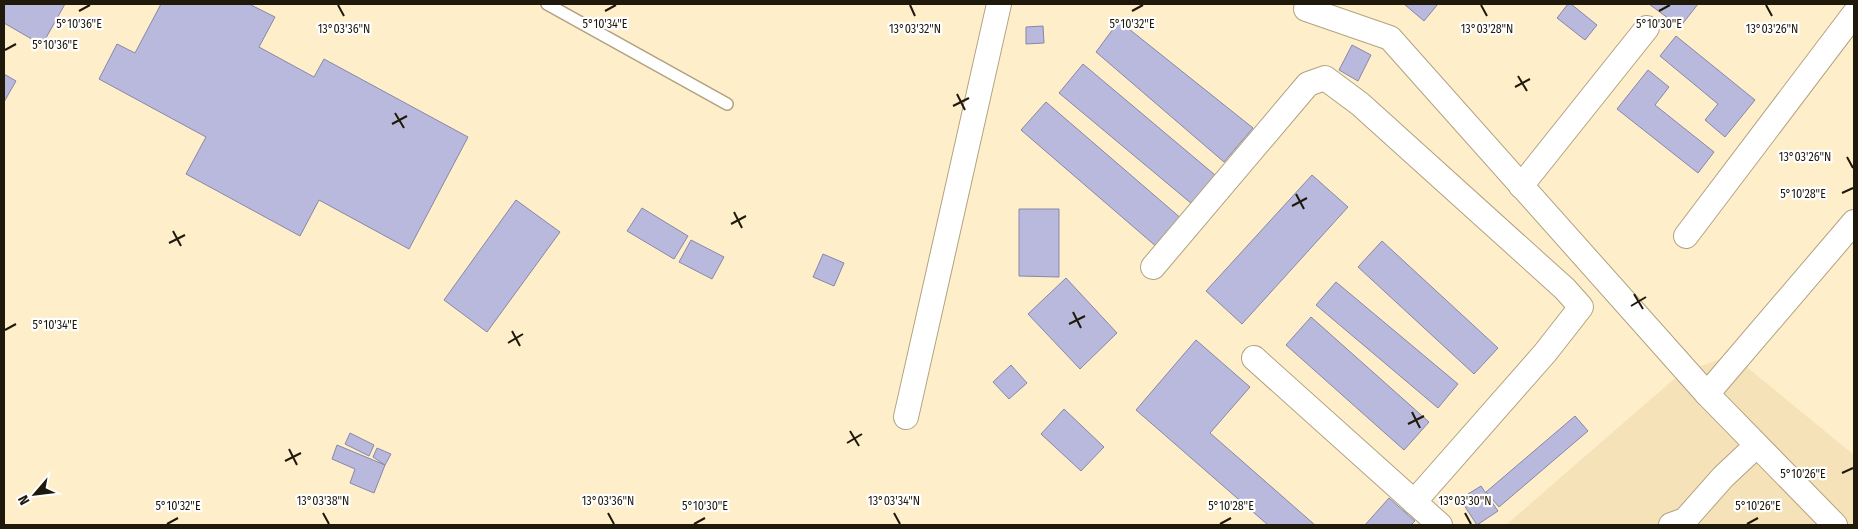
<svg xmlns="http://www.w3.org/2000/svg" width="1858" height="529" font-family="'Fira Sans Condensed',sans-serif">
  <style>
    .built { fill: #f5e2b8 }
    .building { fill: #b8b9dc; stroke: #8787a9 }
    .lines { fill: none; stroke-linecap: round; stroke-linejoin: round }
    .service-casing { stroke: #b1a280; stroke-width: 14 }
    .minor-casing { stroke: #b1a280; stroke-width: 26 }
    .service { stroke: #fff; stroke-width: 11 }
    .minor { stroke: #fff; stroke-width: 24 }
    .ticks { fill: none; stroke: #1f190c; stroke-width: 2 }
    .ticks-label { font-size: 12px; text-anchor: middle; fill: #1f190c; stroke: #fff; stroke-width: 4.5; stroke-linejoin: round; paint-order: stroke }
  </style>
  <rect width="100%" height="100%" fill="#feeeca"/>
  <path class="built" d="M 1732,355 L 1854,455 L 1854,525 L 1506,525 L 1681,373 Z"/>
  <g class="building">
    <path d="M 4,4 L 65,4 L 42,45 L 4,23 Z"/>
    <path d="M 161,4 L 249,4 L 275,17 L 259,47 L 314,77 L 324,59 L 468,137 L 409,249 L 319,200 L 300,236 L 186,174 L 206,137 L 99,79 L 117,44 L 135,53 Z"/>
    <path d="M 1404,4 L 1438,4 L 1424,21 Z"/>
    <path d="M 1568,4 L 1571,4 L 1597,25 L 1585,40 L 1557,18 Z"/>
    <path d="M 1649,4 L 1698,4 L 1680,27 Z"/>
    <path d="M 1119,21 L 1253,128 L 1224,162 L 1096,52 Z"/>
    <path d="M 1043,26 L 1044,43 L 1026,44 L 1026,27 Z"/>
    <path d="M 1676,36 L 1755,100 L 1725,137 L 1705,120 L 1718,104 L 1660,56 Z"/>
    <path d="M 1352,45 L 1371,55 L 1358,81 L 1339,70 Z"/>
    <path d="M 1083,64 L 1215,175 L 1192,204 L 1059,93 Z"/>
    <path d="M 1648,70 L 1669,87 L 1655,105 L 1714,152 L 1698,173 L 1617,109 Z"/>
    <path d="M 4,74 L 16,81 L 4,102 Z"/>
    <path d="M 1046,102 L 1183,220 L 1158,248 L 1021,130 Z"/>
    <path d="M 1312,175 L 1348,207 L 1242,324 L 1206,291 Z"/>
    <path d="M 516,200 L 560,232 L 487,332 L 444,300 Z"/>
    <path d="M 642,208 L 688,236 L 674,259 L 627,231 Z"/>
    <path d="M 1019,209 L 1059,209 L 1059,277 L 1019,276 Z"/>
    <path d="M 691,240 L 724,257 L 712,279 L 679,262 Z"/>
    <path d="M 1382,241 L 1498,348 L 1474,374 L 1358,267 Z"/>
    <path d="M 823,254 L 844,263 L 834,286 L 813,277 Z"/>
    <path d="M 1066,278 L 1117,333 L 1080,369 L 1028,314 Z"/>
    <path d="M 1336,282 L 1458,384 L 1438,408 L 1316,305 Z"/>
    <path d="M 1311,317 L 1429,422 L 1404,450 L 1286,345 Z"/>
    <path d="M 1196,340 L 1250,387 L 1210,433 L 1315,525 L 1268,525 L 1136,410 Z"/>
    <path d="M 1011,365 L 1027,383 L 1009,399 L 993,382 Z"/>
    <path d="M 1064,409 L 1104,447 L 1081,471 L 1041,434 Z"/>
    <path d="M 1575,416 L 1588,431 L 1499,507 L 1486,492 Z"/>
    <path d="M 350,433 L 374,445 L 369,456 L 345,444 Z"/>
    <path d="M 337,445 L 385,465 L 374,493 L 350,483 L 355,469 L 332,459 Z"/>
    <path d="M 377,448 L 391,454 L 385,465 L 373,457 Z"/>
    <path d="M 1481,486 L 1498,511 L 1477,525 L 1460,499 Z"/>
    <path d="M 1389,498 L 1415,521 L 1411,525 L 1365,525 Z"/>
  </g>
  <g class="lines">
    <defs>
      <path id="service" d="M 547,4 L 727,104"/>
      <g id="minor">
        <path d="M 1306,9 L 1390,38 L 1707,394 L 1835,525"/>
        <path d="M 1521,186 L 1647,28"/>
        <path d="M 1686,236 L 1854,14"/>
        <path d="M 1153,267 L 1308,84 L 1325,78 L 1360,104 L 1565,289 L 1581,307 L 1545,353 L 1414,502"/>
        <path d="M 1254,358 L 1440,525"/>
        <path d="M 1707,394 L 1854,222"/>
        <path d="M 906,417 L 999,4"/>
        <path d="M 1671,525 L 1685,520 L 1723,477 L 1756,446"/>
      </g>
    </defs>
    <use href="#service" class="service-casing"/>
    <use href="#minor" class="minor-casing"/>
    <use href="#service" class="service"/>
    <use href="#minor" class="minor"/>
  </g>
  <path class="ticks" d="M 338,5 L 344,16M 910,5 L 915,16M 1481,5 L 1487,16M 1766,5 L 1772,16M 79,11 L 90,5M 605,11 L 616,5M 1132,11 L 1143,5M 1659,11 L 1670,5M 5,50 L 16,44M 1518,76 L 1527,91M 1515,87 L 1530,79M 957,94 L 965,110M 953,106 L 969,98M 395,113 L 404,128M 392,124 L 407,116M 1847,157 L 1853,168M 1842,193 L 1853,188M 1296,194 L 1304,209M 1292,206 L 1307,198M 734,212 L 742,228M 731,224 L 746,216M 173,231 L 181,246M 169,243 L 185,235M 1634,294 L 1643,309M 1631,306 L 1646,297M 1073,312 L 1081,328M 1069,324 L 1085,316M 5,330 L 16,324M 512,331 L 520,346M 508,343 L 523,334M 1412,412 L 1420,428M 1408,424 L 1424,416M 850,431 L 859,446M 847,443 L 862,434M 289,449 L 297,465M 285,461 L 301,453M 1842,473 L 1853,468M 323,513 L 329,524M 608,513 L 614,524M 894,513 L 900,524M 1465,513 L 1471,524M 167,524 L 178,518M 694,524 L 705,518M 1220,524 L 1231,518M 1747,524 L 1758,518"/>
  <g class="ticks-label">
    <text x="79" y="28">5°10'36"E</text>
    <text x="605" y="28">5°10'34"E</text>
    <text x="1659" y="28">5°10'30"E</text>
    <text x="1132" y="28">5°10'32"E</text>
    <text x="344" y="33">13°03'36"N</text>
    <text x="1487" y="33">13°03'28"N</text>
    <text x="1772" y="33">13°03'26"N</text>
    <text x="915" y="33">13°03'32"N</text>
    <text x="55" y="49">5°10'36"E</text>
    <text x="1805" y="161">13°03'26"N</text>
    <text x="1803" y="198">5°10'28"E</text>
    <text x="55" y="329">5°10'34"E</text>
    <text x="1803" y="478">5°10'26"E</text>
    <text x="323" y="505">13°03'38"N</text>
    <text x="608" y="505">13°03'36"N</text>
    <text x="894" y="505">13°03'34"N</text>
    <text x="1465" y="505">13°03'30"N</text>
    <text x="178" y="510">5°10'32"E</text>
    <text x="705" y="510">5°10'30"E</text>
    <text x="1231" y="510">5°10'28"E</text>
    <text x="1758" y="510">5°10'26"E</text>
  </g>
  <rect width="1858" height="529" fill="none" stroke="#1f190c" stroke-width="10"/>
  <g transform="translate(35 494) rotate(242)" stroke="#ffffff" stroke-width="4" paint-order="stroke">
  <path d="M0-4L9 19L0 12L-9 19Z" fill="#1f190c"/>
  <text y="-8" font-size="14" font-weight="bold" text-anchor="middle" fill="#1f190c">N</text>
  </g>
</svg>
